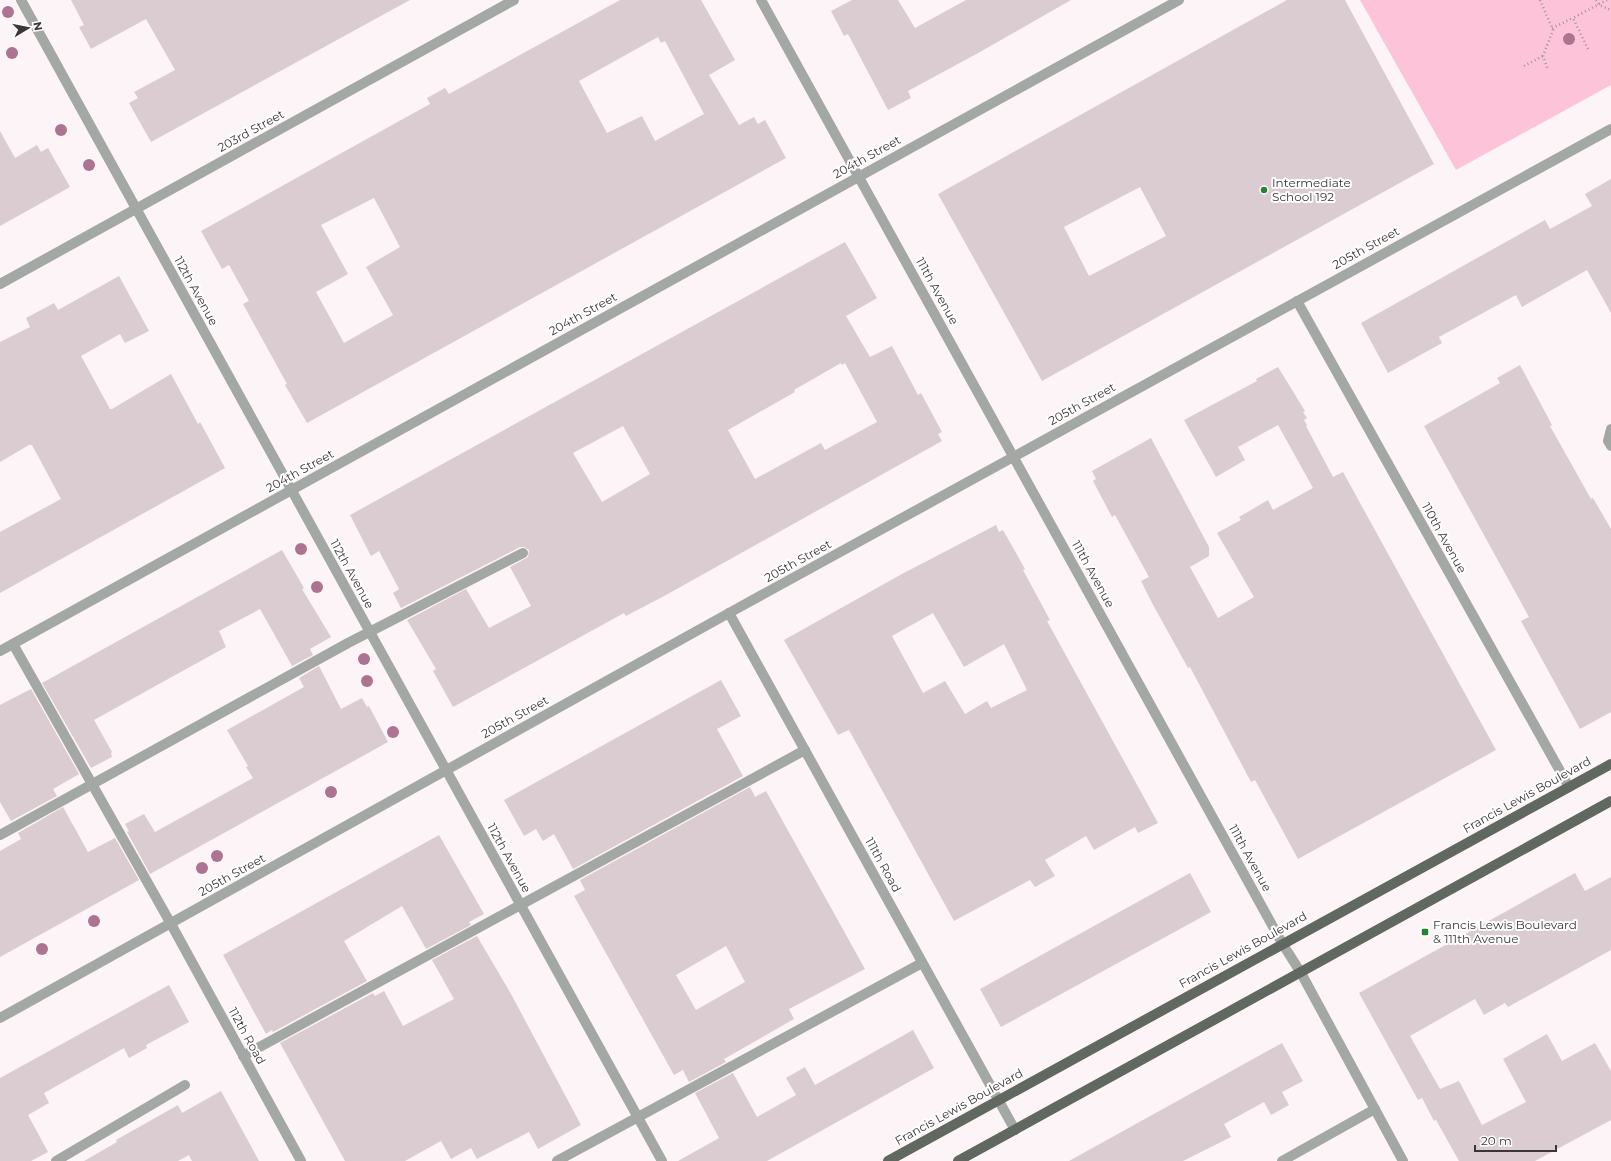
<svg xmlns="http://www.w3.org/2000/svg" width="1611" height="1161" font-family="Montserrat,sans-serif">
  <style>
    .green { fill: #fdc3d8 }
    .building { fill: #dbccd1; fill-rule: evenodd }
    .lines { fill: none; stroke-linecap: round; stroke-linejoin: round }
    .path { stroke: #9e9699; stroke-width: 2.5; stroke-dasharray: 1 3; stroke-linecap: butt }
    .service { stroke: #a4a8a4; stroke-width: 10 }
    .minor { stroke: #a4a8a4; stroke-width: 10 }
    .primary { stroke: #606860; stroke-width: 10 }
    .tree { fill: #ad7492 }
    .poi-dot { fill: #288232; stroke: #fff; stroke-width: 1.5 }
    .labels { text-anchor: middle; stroke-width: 4; stroke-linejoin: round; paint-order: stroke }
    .street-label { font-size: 12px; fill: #3c3638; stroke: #fff }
    .poi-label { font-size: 12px; fill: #3c3638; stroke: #fff; text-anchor: start }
  </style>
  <rect width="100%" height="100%" fill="#fdf4f7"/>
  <path class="green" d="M 1360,0 L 1611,0 L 1611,85 L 1456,170 Z"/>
  <g class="building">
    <path d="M 71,0 L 410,0 L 151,142 L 129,103 L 138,98 L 134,92 L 175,70 L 146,19 L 91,49 L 79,27 L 84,25 Z"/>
    <path d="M 620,0 L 701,0 L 735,60 L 709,75 L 739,125 L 754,117 L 758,124 L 765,120 L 786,158 L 307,423 L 285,385 L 287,384 L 243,304 L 249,301 L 229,265 L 222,269 L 201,231 L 430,104 L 427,98 L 445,88 L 449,94 ZM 658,37 L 661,43 L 665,41 L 704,114 L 655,141 L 642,116 L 607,133 L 579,81 ZM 374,198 L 400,247 L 366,267 L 393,315 L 344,343 L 316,292 L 348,274 L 321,225 Z"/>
    <path d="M 852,0 L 898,0 L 915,28 L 966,0 L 1071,0 L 980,52 L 908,91 L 911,98 L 888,110 L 848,34 L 844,36 L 831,11 Z"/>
    <path d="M 1287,0 L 1345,0 L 1434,164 L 1042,381 L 938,194 ZM 1140,187 L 1166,236 L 1089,276 L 1064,227 Z"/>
    <path d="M 0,131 L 15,158 L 37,145 L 41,152 L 48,148 L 70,187 L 0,226 Z"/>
    <path d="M 1611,179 L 1611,313 L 1587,270 L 1522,307 L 1516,295 L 1439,337 L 1442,343 L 1388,373 L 1361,323 L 1545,220 L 1550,229 L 1592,206 L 1585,194 Z"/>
    <path d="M 845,242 L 877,298 L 846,316 L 870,357 L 892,346 L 918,395 L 921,393 L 942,432 L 938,434 L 942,441 L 666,595 L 626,616 L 624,613 L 453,707 L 433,671 L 436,669 L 407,620 L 466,589 L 489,628 L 531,606 L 510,567 L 528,557 L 529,550 L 524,547 L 520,547 L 401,608 L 393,593 L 399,589 L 379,551 L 371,556 L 350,515 ZM 841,363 L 842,365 L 845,363 L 877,422 L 825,450 L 821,443 L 755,479 L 728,430 L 795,392 L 794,390 ZM 623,426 L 650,474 L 602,502 L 573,453 Z"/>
    <path d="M 119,276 L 149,331 L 125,343 L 120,334 L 81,356 L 110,409 L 112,409 L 171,374 L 198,424 L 200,422 L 225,468 L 0,593 L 0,532 L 61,499 L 32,445 L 29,445 L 0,462 L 0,342 L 30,327 L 26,318 L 54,303 L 58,310 Z"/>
    <path d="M 1520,365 L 1552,425 L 1550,426 L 1591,499 L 1593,498 L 1611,529 L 1611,712 L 1580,729 L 1521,621 L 1529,617 L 1424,426 L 1500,383 L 1497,378 Z"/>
    <path d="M 1278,367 L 1305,411 L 1303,412 L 1307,418 L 1304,420 L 1307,425 L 1306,426 L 1333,477 L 1343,472 L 1496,750 L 1298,859 L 1255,780 L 1251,782 L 1190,667 L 1188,668 L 1152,603 L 1141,581 L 1149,577 L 1115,515 L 1112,517 L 1093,481 L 1096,479 L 1092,471 L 1151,438 L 1209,547 L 1209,556 L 1190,567 L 1218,618 L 1254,597 L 1217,533 L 1241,520 L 1239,517 L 1268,500 L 1273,510 L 1313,488 L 1278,425 L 1238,447 L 1245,460 L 1216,477 L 1184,420 L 1257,381 L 1256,379 Z"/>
    <path d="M 996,525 L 999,532 L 1003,530 L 1025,569 L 1023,570 L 1050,620 L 1047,621 L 1158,823 L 1138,833 L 1135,827 L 1094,850 L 1086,836 L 1045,860 L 1055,876 L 1035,887 L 1030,880 L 954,921 L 849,730 L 838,735 L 784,640 L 900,575 ZM 933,613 L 964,667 L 1004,644 L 1027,690 L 991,708 L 987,701 L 965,714 L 945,681 L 923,693 L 892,636 Z"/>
    <path d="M 282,550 L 304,588 L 302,589 L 331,637 L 310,649 L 313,655 L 292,666 L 260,609 L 219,631 L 226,647 L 94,720 L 112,752 L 111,753 L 112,757 L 91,768 L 42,683 Z"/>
    <path d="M 319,666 L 341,709 L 362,698 L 367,707 L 369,706 L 388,742 L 150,874 L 127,832 L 129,831 L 125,824 L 144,814 L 155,832 L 253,778 L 246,767 L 248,766 L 227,730 L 304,687 L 299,678 Z"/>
    <path d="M 721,680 L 741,716 L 717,729 L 743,776 L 573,869 L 554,834 L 543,841 L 536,829 L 524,836 L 504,800 Z"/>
    <path d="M 31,689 L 79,774 L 53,789 L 57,796 L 11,821 L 0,802 L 0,705 Z"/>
    <path d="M 750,787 L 755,797 L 766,791 L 865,969 L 789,1009 L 794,1019 L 724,1059 L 726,1062 L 689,1082 L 683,1070 L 674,1075 L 574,896 L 585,890 L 580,880 ZM 726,946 L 745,982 L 696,1010 L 676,975 Z"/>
    <path d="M 63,807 L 88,852 L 115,838 L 139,880 L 0,957 L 0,851 L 21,839 L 18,833 Z"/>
    <path d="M 439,835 L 484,914 L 469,922 L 471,925 L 426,949 L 402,906 L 344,941 L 367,981 L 273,1032 L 272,1030 L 266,1034 L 223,955 Z"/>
    <path d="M 1190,873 L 1211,912 L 1001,1027 L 980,989 Z"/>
    <path d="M 1575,873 L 1585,891 L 1611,877 L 1611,950 L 1508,1007 L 1505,1003 L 1484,1015 L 1475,999 L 1410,1036 L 1440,1089 L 1459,1081 L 1482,1125 L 1526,1102 L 1503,1059 L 1547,1034 L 1562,1061 L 1595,1043 L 1611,1071 L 1611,1120 L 1535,1161 L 1459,1161 L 1436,1120 L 1434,1121 L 1422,1098 L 1418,1100 L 1359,993 Z"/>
    <path d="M 477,936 L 511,994 L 581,1125 L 538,1149 L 529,1132 L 477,1159 L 471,1148 L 451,1159 L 441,1141 L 405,1161 L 345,1161 L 280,1043 L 373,993 L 375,996 L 384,991 L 403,1026 L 454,999 L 432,960 Z"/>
    <path d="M 169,985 L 189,1022 L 146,1045 L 147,1048 L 129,1058 L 124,1048 L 44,1093 L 49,1103 L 28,1115 L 48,1152 L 31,1161 L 0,1161 L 0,1078 Z"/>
    <path d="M 913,1030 L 934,1068 L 767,1161 L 678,1161 L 719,1138 L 695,1093 L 733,1073 L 757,1117 L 796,1095 L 786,1078 L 805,1067 L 815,1085 Z"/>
    <path d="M 1282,1043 L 1303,1081 L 1282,1092 L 1289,1105 L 1271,1115 L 1264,1102 L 1224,1124 L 1231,1137 L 1183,1161 L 1069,1161 Z"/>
    <path d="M 221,1091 L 259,1161 L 192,1161 L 189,1155 L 178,1161 L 84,1161 L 117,1142 L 116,1140 L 178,1105 L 182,1113 Z"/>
  </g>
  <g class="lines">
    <g class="path">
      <path d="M 1540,0 L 1553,30 L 1543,56 L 1548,70"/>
      <path d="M 1596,0 L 1599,5 L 1611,10"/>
      <path d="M 1552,28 L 1573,18"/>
      <path d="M 1588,49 L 1573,18 L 1607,0"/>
      <path d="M 1524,66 L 1543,56"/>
    </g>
    <g class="service">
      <path d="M 1611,429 L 1608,441 L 1611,446"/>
      <path d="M 13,644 L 171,924"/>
      <path d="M 0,835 L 348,643 L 523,553"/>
      <path d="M 243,1056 L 805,750"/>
      <path d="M 56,1161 L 185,1085"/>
      <path d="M 557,1161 L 922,963"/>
      <path d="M 1282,1161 L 1375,1109"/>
    </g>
    <g class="minor">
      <path d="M 21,0 L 662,1161"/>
      <path d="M 761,0 L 1282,943 L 1301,973 L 1403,1161"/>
      <path d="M 0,284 L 514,0"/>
      <path d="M 1297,301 L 1569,787"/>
      <path d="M 729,613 L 1015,1130"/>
      <path d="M 0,651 L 1179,0"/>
      <path d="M 171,924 L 301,1161"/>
      <path d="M 0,1018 L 729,613 L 1611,129"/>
    </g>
    <g class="primary">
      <path d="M 888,1161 L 1611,764"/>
      <path d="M 958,1161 L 1611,801"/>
    </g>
  </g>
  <g class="tree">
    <circle cx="8" cy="12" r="6"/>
    <circle cx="1569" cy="39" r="6"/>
    <circle cx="12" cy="53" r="6"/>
    <circle cx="61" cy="130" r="6"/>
    <circle cx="89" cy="165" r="6"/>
    <circle cx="301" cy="549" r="6"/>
    <circle cx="317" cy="587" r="6"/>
    <circle cx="364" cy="659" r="6"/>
    <circle cx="367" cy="681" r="6"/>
    <circle cx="393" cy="732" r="6"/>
    <circle cx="331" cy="792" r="6"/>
    <circle cx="217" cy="856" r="6"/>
    <circle cx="202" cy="868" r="6"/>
    <circle cx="94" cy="921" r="6"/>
    <circle cx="42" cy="949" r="6"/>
  </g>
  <g class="poi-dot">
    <circle cx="1264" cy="190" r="4"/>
    <rect x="1421" y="928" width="8" height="8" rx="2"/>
  </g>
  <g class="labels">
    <g class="street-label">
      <text transform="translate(251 131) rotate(-29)" y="4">203rd Street</text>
      <text transform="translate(867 157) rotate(-29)" y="4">204th Street</text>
      <text transform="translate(1366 248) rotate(-29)" y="4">205th Street</text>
      <text transform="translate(196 291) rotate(61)" y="4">112th Avenue</text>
      <text transform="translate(937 291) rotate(61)" y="4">111th Avenue</text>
      <text transform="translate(583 314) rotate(-29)" y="4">204th Street</text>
      <text transform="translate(1082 404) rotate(-29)" y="4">205th Street</text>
      <text transform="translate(300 471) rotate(-29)" y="4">204th Street</text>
      <text transform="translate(1444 538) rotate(61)" y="4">110th Avenue</text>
      <text transform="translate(798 561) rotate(-29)" y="4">205th Street</text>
      <text transform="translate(352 574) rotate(61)" y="4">112th Avenue</text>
      <text transform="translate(1093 574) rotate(61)" y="4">111th Avenue</text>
      <text transform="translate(515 717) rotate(-29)" y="4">205th Street</text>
      <text transform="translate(1527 795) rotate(-29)" y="4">Francis Lewis Boulevard</text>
      <text transform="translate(509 858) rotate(61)" y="4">112th Avenue</text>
      <text transform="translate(1250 858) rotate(61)" y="4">111th Avenue</text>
      <text transform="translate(883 865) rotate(61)" y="4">111th Road</text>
      <text transform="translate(232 875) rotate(-29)" y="4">205th Street</text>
      <text transform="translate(1243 950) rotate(-29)" y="4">Francis Lewis Boulevard</text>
      <text transform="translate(247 1036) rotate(61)" y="4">112th Road</text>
      <text transform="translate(959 1107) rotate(-29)" y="4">Francis Lewis Boulevard</text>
    </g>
    <g class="poi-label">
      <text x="1272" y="187">Intermediate<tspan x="1272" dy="14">School 192</tspan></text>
      <text x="1433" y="929">Francis Lewis Boulevard<tspan x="1433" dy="14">&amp; 111th Avenue</tspan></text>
    </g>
  </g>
  <g transform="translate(28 28) rotate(80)" stroke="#ffffff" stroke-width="3" paint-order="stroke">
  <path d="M0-3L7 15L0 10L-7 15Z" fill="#3c3638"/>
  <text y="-6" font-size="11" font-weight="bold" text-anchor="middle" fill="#3c3638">N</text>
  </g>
  <path d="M1475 1145v6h81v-6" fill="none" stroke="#3c3638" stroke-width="2"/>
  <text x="1481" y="1145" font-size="12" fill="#3c3638" stroke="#ffffff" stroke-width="3" paint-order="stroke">20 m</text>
</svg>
